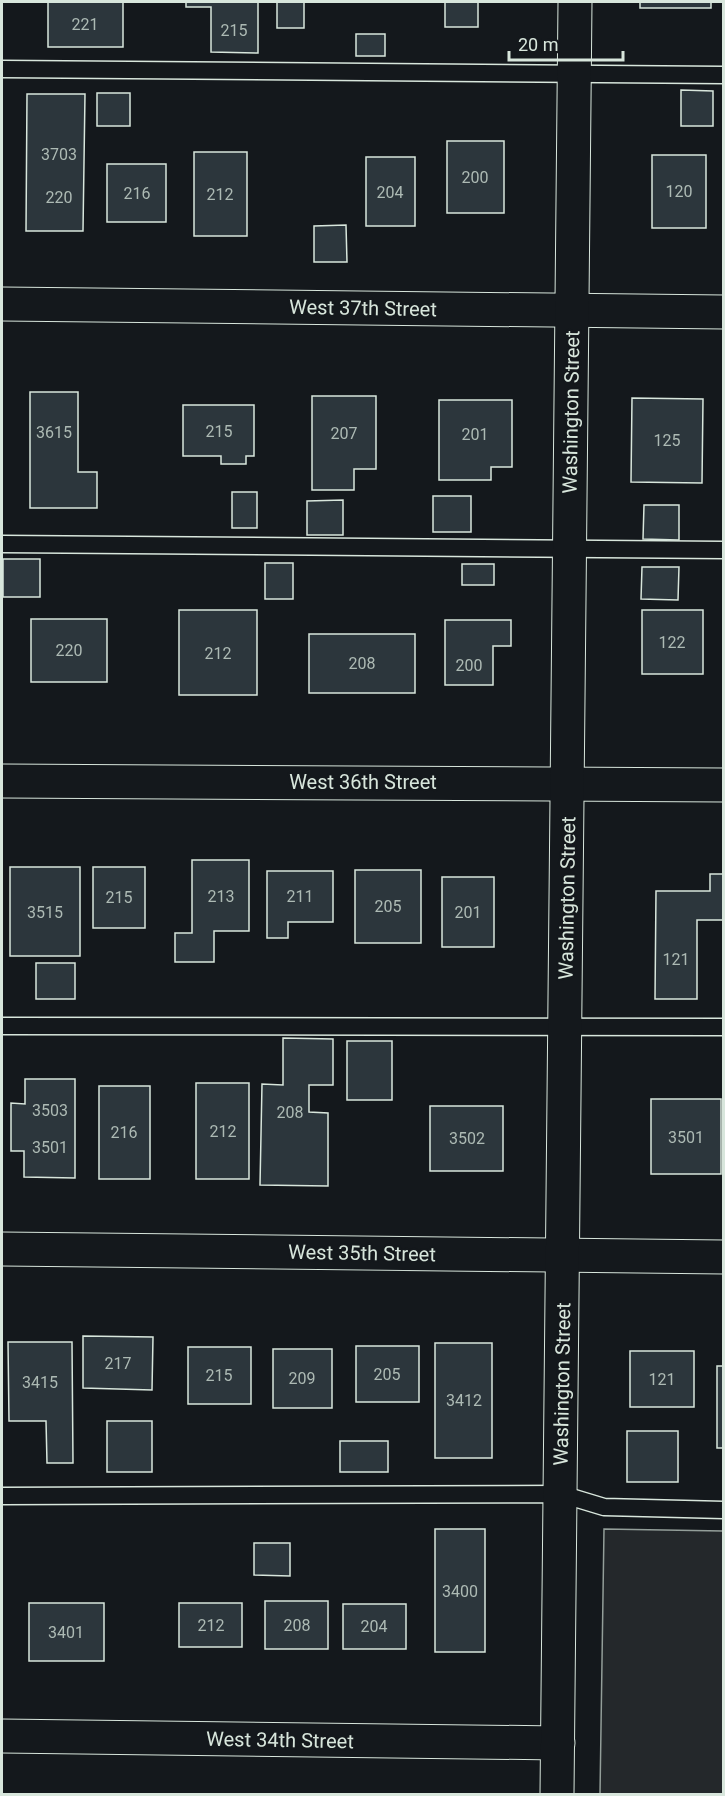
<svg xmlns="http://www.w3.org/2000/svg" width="725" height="1796" font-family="Roboto,sans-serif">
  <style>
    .parking { fill: #24282b; stroke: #939e99; stroke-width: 1.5 }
    .building { fill: #2c363c; stroke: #d8e6dc; stroke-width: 1.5 }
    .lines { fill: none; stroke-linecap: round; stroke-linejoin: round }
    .lane-casing { stroke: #d8e6dc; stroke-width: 19 }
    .street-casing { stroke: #d8e6dc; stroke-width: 35 }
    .lane { stroke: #14181c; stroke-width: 16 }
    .street { stroke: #14181c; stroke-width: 33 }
    .labels { text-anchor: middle; stroke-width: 4.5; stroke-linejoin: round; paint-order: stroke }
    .number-label { font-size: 16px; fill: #adbab4 }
    .street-label { font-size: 20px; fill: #d8e6dc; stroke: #14181c }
  </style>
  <rect width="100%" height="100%" fill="#14181c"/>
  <path class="parking" d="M 604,1529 L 723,1531 L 723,1794 L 600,1794 Z"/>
  <g class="building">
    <rect x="48" y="2" width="75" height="45"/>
    <path d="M 186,2 L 258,2 L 258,53 L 211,52 L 211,7 L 186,7 Z"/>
    <rect x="277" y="2" width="27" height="26"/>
    <rect x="445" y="2" width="33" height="25"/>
    <rect x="640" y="2" width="71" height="6"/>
    <rect x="356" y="34" width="29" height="22"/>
    <path d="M 681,90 L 713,91 L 713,126 L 681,126 Z"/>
    <rect x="97" y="93" width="33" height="33"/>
    <path d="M 27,94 L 85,94 L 83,231 L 26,231 Z"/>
    <rect x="447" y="141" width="57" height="72"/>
    <rect x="194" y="152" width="53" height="84"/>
    <rect x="652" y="155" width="54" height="73"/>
    <rect x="366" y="157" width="49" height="69"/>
    <rect x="107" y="164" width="59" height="58"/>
    <path d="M 346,225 L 347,262 L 314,262 L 314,226 Z"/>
    <path d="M 30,392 L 78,392 L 78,472 L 97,472 L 97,508 L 30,508 Z"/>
    <path d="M 312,396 L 376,396 L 376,469 L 354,469 L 354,490 L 312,490 Z"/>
    <path d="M 632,398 L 703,399 L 702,483 L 631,482 Z"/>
    <path d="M 439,400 L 512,400 L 512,467 L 491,467 L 491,480 L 439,480 Z"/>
    <path d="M 183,405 L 254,405 L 254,456 L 246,456 L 246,464 L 221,464 L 221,456 L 183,456 Z"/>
    <rect x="232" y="492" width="25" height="36"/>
    <rect x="433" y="496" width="38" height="36"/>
    <path d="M 343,500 L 343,535 L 307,535 L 307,501 Z"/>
    <path d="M 644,505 L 679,505 L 679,540 L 643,539 Z"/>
    <rect x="3" y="559" width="37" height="38"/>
    <rect x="265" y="563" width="28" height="36"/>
    <rect x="462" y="564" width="32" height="21"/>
    <path d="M 642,567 L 679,567 L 678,600 L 641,599 Z"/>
    <rect x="179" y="610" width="78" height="85"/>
    <rect x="642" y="610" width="61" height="64"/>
    <rect x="31" y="619" width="76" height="63"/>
    <path d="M 445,620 L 511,620 L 511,646 L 493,646 L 493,685 L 445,685 Z"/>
    <rect x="309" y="634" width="106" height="59"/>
    <path d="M 192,860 L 249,860 L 249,931 L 214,931 L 214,962 L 175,962 L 175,933 L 192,933 Z"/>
    <rect x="10" y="867" width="70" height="89"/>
    <rect x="93" y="867" width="52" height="61"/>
    <rect x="355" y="870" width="66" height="73"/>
    <path d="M 267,871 L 333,871 L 333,922 L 288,922 L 288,938 L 267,938 Z"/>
    <path d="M 710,874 L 724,874 L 724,920 L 697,920 L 697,999 L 655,999 L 656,891 L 710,891 Z"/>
    <rect x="442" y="877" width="52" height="70"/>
    <rect x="36" y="963" width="39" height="36"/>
    <path d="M 283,1038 L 333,1039 L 333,1085 L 309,1085 L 309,1112 L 328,1113 L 328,1186 L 260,1185 L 262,1084 L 283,1085 Z"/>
    <rect x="347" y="1041" width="45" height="59"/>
    <path d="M 25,1079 L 75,1079 L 75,1178 L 24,1177 L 24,1151 L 11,1151 L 11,1103 L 25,1104 Z"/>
    <rect x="196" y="1083" width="53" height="96"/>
    <rect x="99" y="1086" width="51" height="93"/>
    <rect x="651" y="1099" width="70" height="75"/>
    <rect x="430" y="1106" width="73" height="65"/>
    <path d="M 83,1336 L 153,1337 L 152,1390 L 83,1388 Z"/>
    <path d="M 8,1342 L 72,1342 L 73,1463 L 47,1463 L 46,1421 L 9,1421 Z"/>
    <rect x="435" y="1343" width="57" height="115"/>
    <rect x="356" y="1346" width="63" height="56"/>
    <rect x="188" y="1347" width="63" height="57"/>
    <rect x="273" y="1349" width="59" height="59"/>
    <rect x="630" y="1351" width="64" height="56"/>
    <rect x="717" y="1366" width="7" height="82"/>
    <rect x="107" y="1421" width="45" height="51"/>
    <rect x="627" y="1431" width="51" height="51"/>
    <rect x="340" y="1441" width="48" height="31"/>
    <rect x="435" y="1529" width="50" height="123"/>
    <path d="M 254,1543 L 290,1543 L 290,1576 L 254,1575 Z"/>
    <rect x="265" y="1601" width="63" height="48"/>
    <rect x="29" y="1603" width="75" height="58"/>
    <rect x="179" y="1603" width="63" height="44"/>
    <rect x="343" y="1604" width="63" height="45"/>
  </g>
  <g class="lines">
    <defs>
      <g id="lane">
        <path d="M 2,69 L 724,75"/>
        <path d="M 2,544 L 724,550"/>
        <path d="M 2,1026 L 724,1027"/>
        <path d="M 2,1496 L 561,1494 L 604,1507 L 724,1510"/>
      </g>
      <g id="street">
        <path d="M 2,304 L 724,312"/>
        <path d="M 2,781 L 724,785"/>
        <path d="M 2,1249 L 724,1257"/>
        <path d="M 2,1736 L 558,1743"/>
        <path d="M 557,1794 L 575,2"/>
      </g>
    </defs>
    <use href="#lane" class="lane-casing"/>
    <use href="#street" class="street-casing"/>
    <use href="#lane" class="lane"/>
    <use href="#street" class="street"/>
  </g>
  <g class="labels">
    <g class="number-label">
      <text x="85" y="30">221</text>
      <text x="234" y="36">215</text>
      <text x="59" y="160">3703</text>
      <text x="475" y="183">200</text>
      <text x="679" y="197">120</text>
      <text x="390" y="198">204</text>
      <text x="137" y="199">216</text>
      <text x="220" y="200">212</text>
      <text x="59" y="203">220</text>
      <text x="219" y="437">215</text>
      <text x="54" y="438">3615</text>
      <text x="344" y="439">207</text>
      <text x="475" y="440">201</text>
      <text x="667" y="446">125</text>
      <text x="672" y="648">122</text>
      <text x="69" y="656">220</text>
      <text x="218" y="659">212</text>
      <text x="362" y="669">208</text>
      <text x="469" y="671">200</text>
      <text x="221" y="902">213</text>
      <text x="300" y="902">211</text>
      <text x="119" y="903">215</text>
      <text x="388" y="912">205</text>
      <text x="45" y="918">3515</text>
      <text x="468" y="918">201</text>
      <text x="676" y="965">121</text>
      <text x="50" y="1116">3503</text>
      <text x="290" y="1118">208</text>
      <text x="223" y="1137">212</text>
      <text x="124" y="1138">216</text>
      <text x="686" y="1143">3501</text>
      <text x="467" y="1144">3502</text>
      <text x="50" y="1153">3501</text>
      <text x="118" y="1369">217</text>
      <text x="387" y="1380">205</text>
      <text x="219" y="1381">215</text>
      <text x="302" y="1384">209</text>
      <text x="662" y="1385">121</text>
      <text x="40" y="1388">3415</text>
      <text x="464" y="1406">3412</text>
      <text x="460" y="1597">3400</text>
      <text x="211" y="1631">212</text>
      <text x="297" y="1631">208</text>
      <text x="374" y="1632">204</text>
      <text x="66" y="1638">3401</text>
    </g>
    <g class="street-label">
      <text transform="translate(363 308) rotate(1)" y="7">West 37th Street</text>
      <text transform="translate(571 412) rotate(-89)" y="7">Washington Street</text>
      <text x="363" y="789">West 36th Street</text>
      <text transform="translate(567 898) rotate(-89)" y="7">Washington Street</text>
      <text transform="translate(362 1253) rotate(1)" y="7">West 35th Street</text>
      <text transform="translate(562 1384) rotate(-89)" y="7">Washington Street</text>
      <text transform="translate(280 1740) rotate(1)" y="7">West 34th Street</text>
    </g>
  </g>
  <rect width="725" height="1796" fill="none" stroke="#d8e6dc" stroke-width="6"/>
  <path d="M509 51v9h114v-9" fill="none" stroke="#d8e6dc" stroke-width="3"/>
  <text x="518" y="51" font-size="18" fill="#d8e6dc" stroke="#14181c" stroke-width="4.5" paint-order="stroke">20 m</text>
</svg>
